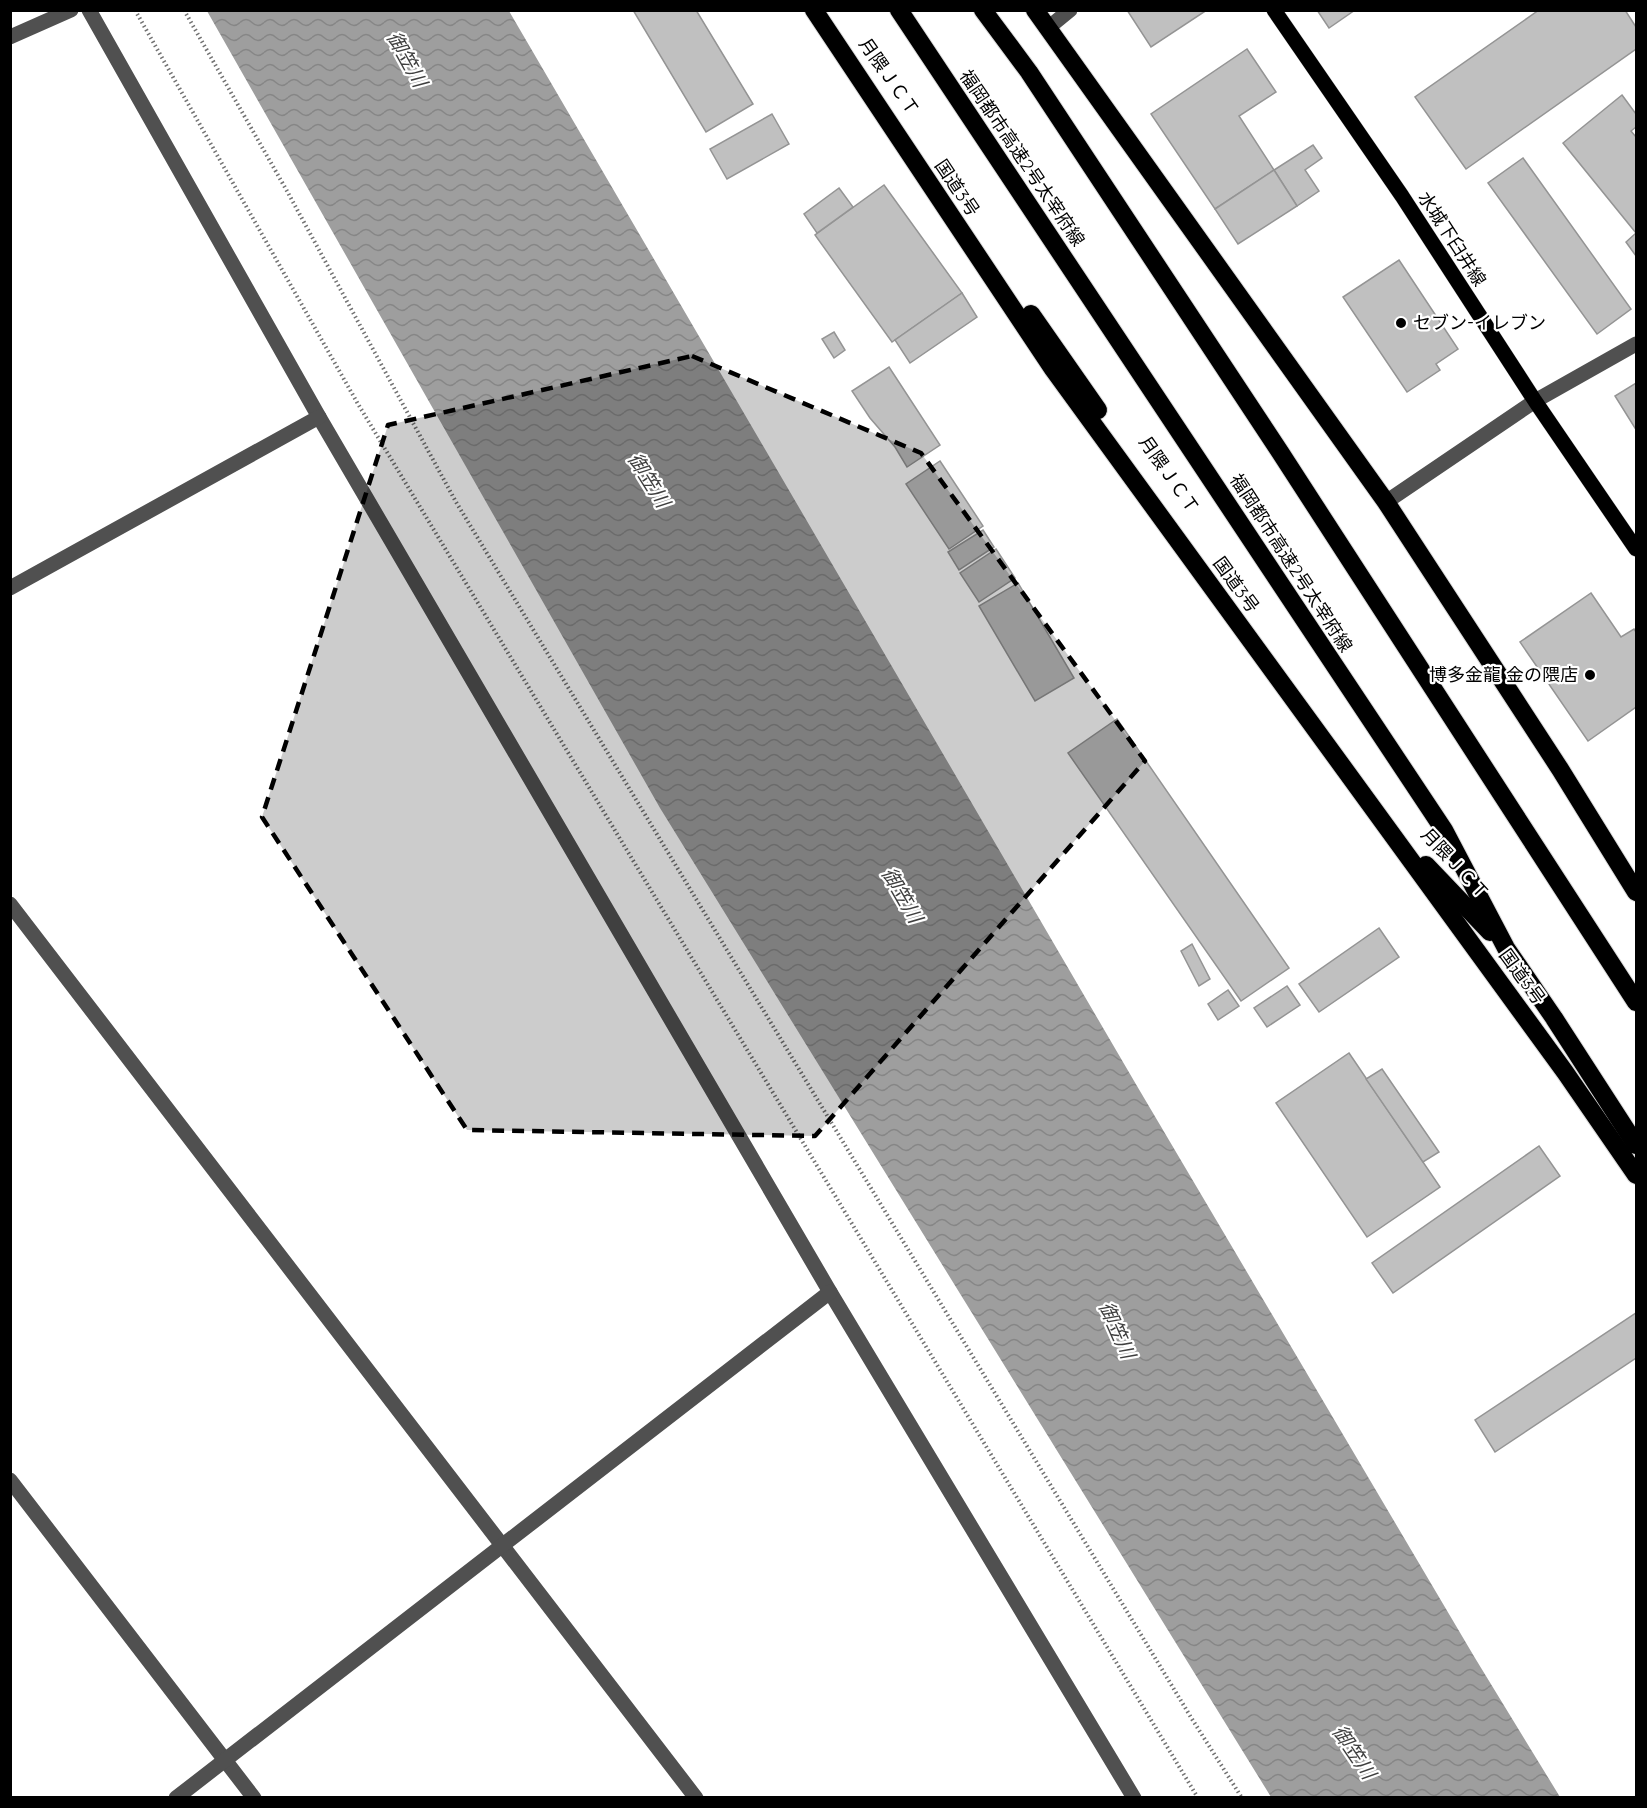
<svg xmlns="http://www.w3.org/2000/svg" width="1647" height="1808" font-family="Quicksand,'Noto Sans JP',sans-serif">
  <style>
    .water { fill: url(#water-waves) }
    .building { fill: #c0c0c0; stroke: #949494; stroke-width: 1.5 }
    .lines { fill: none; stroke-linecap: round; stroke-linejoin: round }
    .major-casing { stroke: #dbdbdb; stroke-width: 16 }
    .highway-casing { stroke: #dbdbdb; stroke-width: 20 }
    .path { stroke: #727272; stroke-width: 4; stroke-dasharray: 1.5 3; stroke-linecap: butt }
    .minor { stroke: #505050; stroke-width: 15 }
    .major { stroke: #000; stroke-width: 15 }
    .highway { stroke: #000; stroke-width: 18 }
    .marked { fill: #000; fill-opacity: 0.2; stroke: #000; stroke-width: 4.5; stroke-dasharray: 12 8; stroke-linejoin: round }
    .poi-dot { fill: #000; stroke: #fff; stroke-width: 2 }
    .labels { text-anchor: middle; stroke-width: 4.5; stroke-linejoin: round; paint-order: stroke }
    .street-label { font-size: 18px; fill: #000; stroke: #fff }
    .poi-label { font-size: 18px; fill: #000; stroke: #fff; text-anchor: start }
    .water-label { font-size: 20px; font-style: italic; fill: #3f3f3f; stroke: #fff }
  </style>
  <defs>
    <pattern id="water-waves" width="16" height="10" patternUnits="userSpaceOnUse" patternTransform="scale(1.5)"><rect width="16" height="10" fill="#9e9e9e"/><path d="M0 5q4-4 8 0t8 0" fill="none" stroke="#868686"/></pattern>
  </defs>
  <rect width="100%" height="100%" fill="#fff"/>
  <path class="water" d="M 207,11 L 509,11 L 1137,1086 L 1475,1658 L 1560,1797 L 1271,1797 L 660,808 Z"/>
  <g class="building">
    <path d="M 633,10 L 696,10 L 753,104 L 706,132 Z"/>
    <path d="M 1127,10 L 1207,10 L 1151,47 Z"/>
    <path d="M 1317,10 L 1355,10 L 1329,28 Z"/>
    <path d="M 1539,10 L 1625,10 L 1636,27 L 1636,49 L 1466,169 L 1415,97 Z"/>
    <path d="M 1247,49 L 1276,92 L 1239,116 L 1274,170 L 1215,209 L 1151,114 Z"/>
    <path d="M 1622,95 L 1636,114 L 1636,127 L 1631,131 L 1636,137 L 1636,256 L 1626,242 L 1636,233 L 1563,143 Z"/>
    <path d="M 772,114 L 789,144 L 727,179 L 710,149 Z"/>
    <path d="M 1313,145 L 1322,158 L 1305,170 L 1319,191 L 1297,206 L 1274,170 Z"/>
    <path d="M 1523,158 L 1631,309 L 1597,334 L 1488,183 Z"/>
    <path d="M 1274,170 L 1297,206 L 1238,244 L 1215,209 Z"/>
    <path d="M 884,185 L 962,293 L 892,342 L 815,235 Z"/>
    <path d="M 839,188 L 853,207 L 817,233 L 804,214 Z"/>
    <path d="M 1399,260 L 1458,349 L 1436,364 L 1440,370 L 1407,392 L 1343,297 Z"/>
    <path d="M 962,293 L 977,317 L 910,363 L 895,340 Z"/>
    <path d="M 834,332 L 845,350 L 834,358 L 822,339 Z"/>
    <path d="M 889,367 L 940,445 L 907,467 L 895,447 L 870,418 L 852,391 Z"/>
    <path d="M 1636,383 L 1636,427 L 1635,428 L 1615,396 Z"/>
    <path d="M 940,461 L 983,526 L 949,549 L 906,484 Z"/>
    <path d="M 983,530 L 994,547 L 959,570 L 948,552 Z"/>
    <path d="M 996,549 L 1015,578 L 979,602 L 960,573 Z"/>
    <path d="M 1018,583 L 1074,678 L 1035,701 L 979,606 Z"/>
    <path d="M 1591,593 L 1621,637 L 1634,629 L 1636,632 L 1636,707 L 1588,741 L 1520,642 Z"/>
    <path d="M 1117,719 L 1289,968 L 1241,1001 L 1068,753 Z"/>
    <path d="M 1379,928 L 1399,957 L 1319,1012 L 1299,984 Z"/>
    <path d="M 1192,944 L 1210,979 L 1199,986 L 1181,951 Z"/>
    <path d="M 1287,986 L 1300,1005 L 1267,1027 L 1254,1008 Z"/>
    <path d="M 1228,990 L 1239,1006 L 1218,1020 L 1208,1004 Z"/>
    <path d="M 1349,1053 L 1440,1187 L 1367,1237 L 1276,1103 Z"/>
    <path d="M 1382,1069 L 1439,1152 L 1423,1162 L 1366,1079 Z"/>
    <path d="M 1539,1146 L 1560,1176 L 1393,1293 L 1372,1263 Z"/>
    <path d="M 1636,1313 L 1636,1358 L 1495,1452 L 1475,1420 Z"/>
  </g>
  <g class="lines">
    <defs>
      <path id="major" d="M 1274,10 L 1402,196 L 1535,401 L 1636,549"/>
      <g id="highway">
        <path d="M 814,10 L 1053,369 L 1565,1072 L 1636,1175"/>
        <path d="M 899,10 L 1444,830 L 1506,948 L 1554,1018 L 1636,1145"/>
        <path d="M 983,10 L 1029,72 L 1280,452 L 1636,1002"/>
        <path d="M 1035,10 L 1386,502 L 1560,769 L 1636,892"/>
        <path d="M 1031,314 L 1098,410"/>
        <path d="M 1426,865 L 1490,932"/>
      </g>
    </defs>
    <use href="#major" class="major-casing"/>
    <use href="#highway" class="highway-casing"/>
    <g class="path">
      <path d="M 135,10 L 358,404 L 1198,1798"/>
      <path d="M 184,10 L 287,191 L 456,502 L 1192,1719 L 1242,1798"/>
    </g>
    <g class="minor">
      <path d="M 89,10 L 319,417 L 830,1292 L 1134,1798"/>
      <path d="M 1048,28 L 1070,10"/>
      <path d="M 10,37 L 71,10"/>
      <path d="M 1386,502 L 1535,401 L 1636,344"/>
      <path d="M 10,588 L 319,417"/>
      <path d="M 10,904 L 696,1798"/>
      <path d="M 10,1480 L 254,1798"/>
      <path d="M 176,1798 L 830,1292"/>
    </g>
    <use href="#major" class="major"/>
    <use href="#highway" class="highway"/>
  </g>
  <path class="marked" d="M 692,356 L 921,453 L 1145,761 L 815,1136 L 467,1130 L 262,817 L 388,425 Z"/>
  <g class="poi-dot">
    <circle cx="1401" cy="323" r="6"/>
    <circle cx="1590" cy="675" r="6"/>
  </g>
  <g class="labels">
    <g class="street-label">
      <text transform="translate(889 77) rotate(55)" y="6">月隈ＪＣＴ</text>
      <text transform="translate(1022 158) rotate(56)" y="6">福岡都市高速2号太宰府線</text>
      <text transform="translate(957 188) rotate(56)" y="6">国道3号</text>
      <text transform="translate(1452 239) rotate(57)" y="6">水城下臼井線</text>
      <text transform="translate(1169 475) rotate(55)" y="6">月隈ＪＣＴ</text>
      <text transform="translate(1291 563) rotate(57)" y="6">福岡都市高速2号太宰府線</text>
      <text transform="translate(1236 585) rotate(54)" y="6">国道3号</text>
      <text transform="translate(1455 864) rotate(47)" y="6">月隈ＪＣＴ</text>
      <text transform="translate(1522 977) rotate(54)" y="6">国道3号</text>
    </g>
    <g class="poi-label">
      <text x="1413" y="329">セブン-イレブン</text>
      <text x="1578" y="681" text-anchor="end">博多金龍 金の隈店</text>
    </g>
    <g class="water-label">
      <text transform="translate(407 59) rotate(61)" y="7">御笠川</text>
      <text transform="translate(649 480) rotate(58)" y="7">御笠川</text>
      <text transform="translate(902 895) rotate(60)" y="7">御笠川</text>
      <text transform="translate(1117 1330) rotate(66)" y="7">御笠川</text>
      <text transform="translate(1354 1752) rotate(56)" y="7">御笠川</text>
    </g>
  </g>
  <rect width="1647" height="1808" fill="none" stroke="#000000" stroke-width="24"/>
</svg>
